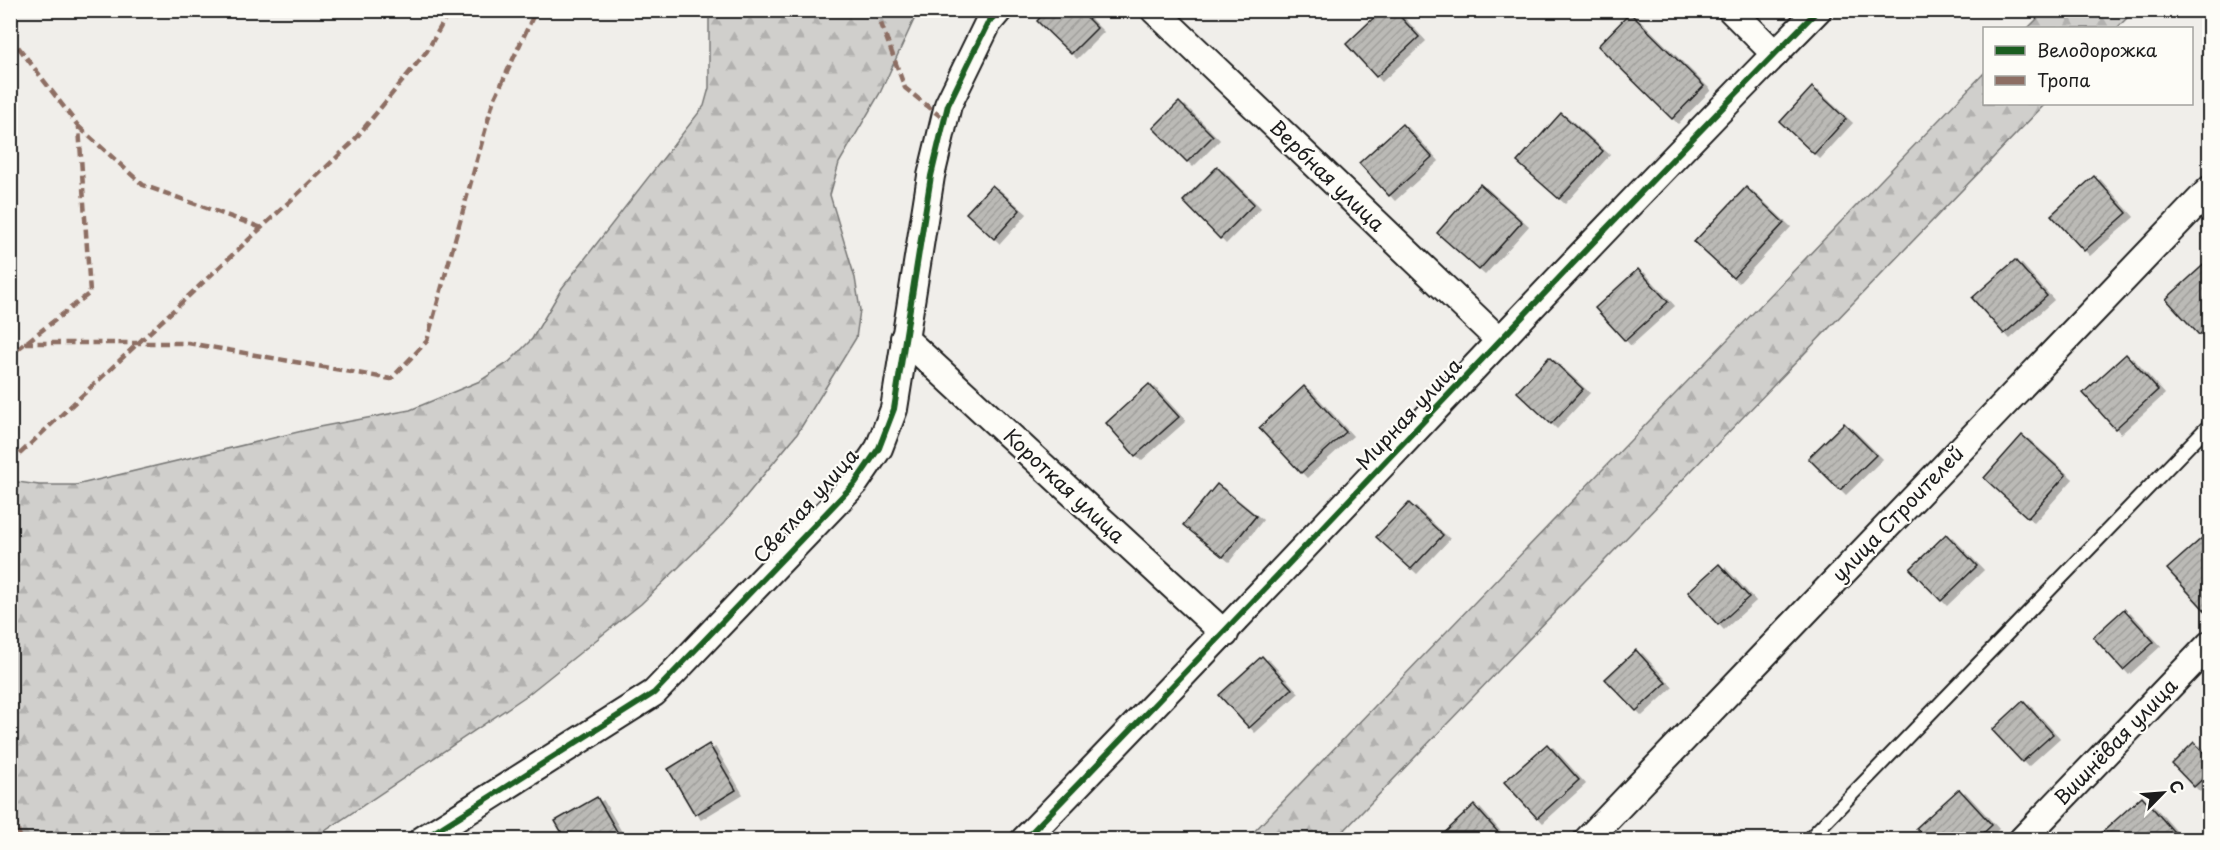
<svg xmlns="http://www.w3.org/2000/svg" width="2220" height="850" font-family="'Playpen Sans',sans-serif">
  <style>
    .forest { fill: url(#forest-firs); stroke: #767674; stroke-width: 1.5 }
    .building { fill: url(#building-hatch); stroke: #1c1c1c; stroke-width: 1.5; filter: url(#shadow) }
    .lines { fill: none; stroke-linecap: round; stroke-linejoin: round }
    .lane-casing { stroke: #1c1c1c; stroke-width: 16 }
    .street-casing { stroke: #1c1c1c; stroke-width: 30 }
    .lane { stroke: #fdfcf7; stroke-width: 12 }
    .street { stroke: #fdfcf7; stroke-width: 26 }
    .quiet { stroke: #8d6e63; stroke-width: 4.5; stroke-dasharray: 9 4.5; stroke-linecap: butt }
    .cycleway-casing { stroke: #fdfcf7; stroke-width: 10 }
    .cycleway { stroke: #1b5e20; stroke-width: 6 }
    .labels { text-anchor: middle; stroke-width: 4.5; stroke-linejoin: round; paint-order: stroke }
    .street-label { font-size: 20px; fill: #1c1c1c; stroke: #fdfcf7 }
  </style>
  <defs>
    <pattern id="forest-firs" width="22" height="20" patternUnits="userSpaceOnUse" patternTransform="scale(1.5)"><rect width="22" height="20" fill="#d0cfcc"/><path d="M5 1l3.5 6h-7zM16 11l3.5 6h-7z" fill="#b2b1af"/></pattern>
    <pattern id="building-hatch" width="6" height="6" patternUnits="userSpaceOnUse" patternTransform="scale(1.5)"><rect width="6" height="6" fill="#bbbab6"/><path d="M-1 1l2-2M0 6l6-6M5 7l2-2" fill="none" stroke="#a09f9c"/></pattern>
    <filter id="shadow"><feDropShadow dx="6" dy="4" stdDeviation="0" flood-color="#0004"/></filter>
  </defs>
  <rect width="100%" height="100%" fill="#f0eeea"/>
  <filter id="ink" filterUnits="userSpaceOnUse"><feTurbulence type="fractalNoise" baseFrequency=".0167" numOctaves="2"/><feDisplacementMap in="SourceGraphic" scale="12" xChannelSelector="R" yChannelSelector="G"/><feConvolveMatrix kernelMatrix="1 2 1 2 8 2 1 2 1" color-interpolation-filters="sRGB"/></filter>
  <g filter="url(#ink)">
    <g class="forest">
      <path d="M 709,11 L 918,11 L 880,93 L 839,163 L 830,195 L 855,278 L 860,310 L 856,338 L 797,434 L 724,523 L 641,604 L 526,696 L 313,839 L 11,839 L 11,481 L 39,485 L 76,485 L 319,427 L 410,410 L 480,381 L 509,362 L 532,339 L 562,288 L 704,106 L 709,88 Z"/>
      <path d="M 2045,11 L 2045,10 L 2134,11 L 2117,28 L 2028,28 Z"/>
      <path d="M 1984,73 L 1984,104 L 2045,104 L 1336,839 L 1247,839 Z"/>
    </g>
    <g class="building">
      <path d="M 1047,10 L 1079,10 L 1097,28 L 1071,54 L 1037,21 Z"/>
      <path d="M 1382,10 L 1394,10 L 1419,37 L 1376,77 L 1346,44 Z"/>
      <path d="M 1630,13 L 1704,86 L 1672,119 L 1598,46 Z"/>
      <path d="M 1812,87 L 1846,119 L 1814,154 L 1780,122 Z"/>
      <path d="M 1179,102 L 1213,136 L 1187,162 L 1153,128 Z"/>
      <path d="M 1561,113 L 1603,151 L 1559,199 L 1517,162 Z"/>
      <path d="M 1402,124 L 1432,157 L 1389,196 L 1359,163 Z"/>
      <path d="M 1217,167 L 1254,204 L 1220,239 L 1183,201 Z"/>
      <path d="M 2094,176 L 2127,213 L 2084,251 L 2051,215 Z"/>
      <path d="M 1480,184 L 1522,222 L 1479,270 L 1437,233 Z"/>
      <path d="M 992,185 L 1020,210 L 994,239 L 966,213 Z"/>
      <path d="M 1746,187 L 1784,223 L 1733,278 L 1694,242 Z"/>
      <path d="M 2210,259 L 2210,325 L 2199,335 L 2166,299 Z"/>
      <path d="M 2015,260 L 2047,296 L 2004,334 L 1972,298 Z"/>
      <path d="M 1638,269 L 1668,302 L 1625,341 L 1595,308 Z"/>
      <path d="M 2126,354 L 2158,390 L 2115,429 L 2083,393 Z"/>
      <path d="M 1549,357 L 1583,389 L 1551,424 L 1517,392 Z"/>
      <path d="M 1149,384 L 1179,417 L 1135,456 L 1106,423 Z"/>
      <path d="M 1304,386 L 1346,432 L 1301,473 L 1259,428 Z"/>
      <path d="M 1844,423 L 1876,455 L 1840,490 L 1808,458 Z"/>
      <path d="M 2022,435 L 2066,475 L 2028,518 L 1984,478 Z"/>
      <path d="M 1217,484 L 1256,516 L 1223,557 L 1183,525 Z"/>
      <path d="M 1409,503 L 1443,535 L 1411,569 L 1376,537 Z"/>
      <path d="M 2210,531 L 2210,616 L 2167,569 Z"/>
      <path d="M 1946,534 L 1977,566 L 1941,601 L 1910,569 Z"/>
      <path d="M 1719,564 L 1749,597 L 1718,625 L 1688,592 Z"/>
      <path d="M 2124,609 L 2154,642 L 2123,670 L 2093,637 Z"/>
      <path d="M 1636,650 L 1666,683 L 1636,711 L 1605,679 Z"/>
      <path d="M 1262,656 L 1292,689 L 1249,728 L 1219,695 Z"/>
      <path d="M 2023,701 L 2053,734 L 2022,762 L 1992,730 Z"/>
      <path d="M 2194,742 L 2210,759 L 2210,772 L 2194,787 L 2172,764 Z"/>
      <path d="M 709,744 L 736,790 L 695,815 L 668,769 Z"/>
      <path d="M 1547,744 L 1579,780 L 1537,818 L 1504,782 Z"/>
      <path d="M 1959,789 L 1992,825 L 1976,840 L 1927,840 L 1916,828 Z"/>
      <path d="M 2142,796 L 2181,840 L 2094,840 Z"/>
      <path d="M 597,797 L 622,840 L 566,840 L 555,821 Z"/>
      <path d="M 1474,805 L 1505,840 L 1437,840 Z"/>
    </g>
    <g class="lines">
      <defs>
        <path id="lane" d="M 1808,840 L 2210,424"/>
        <g id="street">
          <path d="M 1154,10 L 1500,341"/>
          <path d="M 1731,10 L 1775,54"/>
          <path d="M 904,338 L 1225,634"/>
          <path d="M 422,840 L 654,693 L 855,483 L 879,448 L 894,409 L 931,176 L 948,105 L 988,23 L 999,10"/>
          <path d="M 1024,840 C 1291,566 1549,283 1818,10"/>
          <path d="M 1587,840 L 2210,189"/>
          <path d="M 2022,840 L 2210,644"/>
        </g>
      </defs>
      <use href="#lane" class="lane-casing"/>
      <use href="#street" class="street-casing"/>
      <use href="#lane" class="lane"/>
      <use href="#street" class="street"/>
      <g class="quiet">
        <path d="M 876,10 L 905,88 L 945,120"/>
        <path d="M 10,36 L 79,127 L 90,293 L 10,355"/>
        <path d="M 79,127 L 143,185 L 262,228"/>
        <path d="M 24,343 L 188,343 L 391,379 L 427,341 L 493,102 L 536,10"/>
        <path d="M 10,463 L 351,144 L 427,51 L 450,10"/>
        <path d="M 10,805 L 21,840"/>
      </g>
      <defs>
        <g id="cycleway">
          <path d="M 422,840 L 654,693 L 855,483 L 879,448 L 894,409 L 931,176 L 948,105 L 988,23 L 999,10"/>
          <path d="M 1024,840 C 1291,566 1549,283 1818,10"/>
        </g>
      </defs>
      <use href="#cycleway" class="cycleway-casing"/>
      <use href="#cycleway" class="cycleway"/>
    </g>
  </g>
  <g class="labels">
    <g class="street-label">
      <text transform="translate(1327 176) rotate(44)" y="7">Вербная улица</text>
      <text transform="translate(1409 414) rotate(-47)" y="7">Мирная улица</text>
      <text transform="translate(1064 486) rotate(43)" y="7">Короткая улица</text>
      <text transform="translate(806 506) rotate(-48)" y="7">Светлая улица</text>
      <text transform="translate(1898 514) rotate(-46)" y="7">улица Строителей</text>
      <text transform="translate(2116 742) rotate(-46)" y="7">Вишнёвая улица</text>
    </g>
  </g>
  <rect width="2220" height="850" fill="none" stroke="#fdfcf7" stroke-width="36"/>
  <rect x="18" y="18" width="2184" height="814" fill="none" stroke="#1c1c1c" stroke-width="2" filter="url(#ink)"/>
  <rect x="1983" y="27" width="210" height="78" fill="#fdfcf7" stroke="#a3a29f" stroke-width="1.5"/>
  <rect x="1995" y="46" width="30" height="9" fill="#1b5e20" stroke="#a3a29f" stroke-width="1.5"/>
  <text x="2037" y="57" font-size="18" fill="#1c1c1c">Велодорожка</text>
  <rect x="1995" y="76" width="30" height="9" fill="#8d6e63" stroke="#a3a29f" stroke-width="1.5"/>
  <text x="2037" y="87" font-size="18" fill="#1c1c1c">Тропа</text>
  <g transform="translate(2163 793) rotate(65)" stroke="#fdfcf7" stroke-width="4.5" paint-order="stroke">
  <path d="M0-4.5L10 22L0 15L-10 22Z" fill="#1c1c1c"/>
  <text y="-9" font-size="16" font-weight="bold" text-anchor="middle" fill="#1c1c1c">С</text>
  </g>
</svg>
